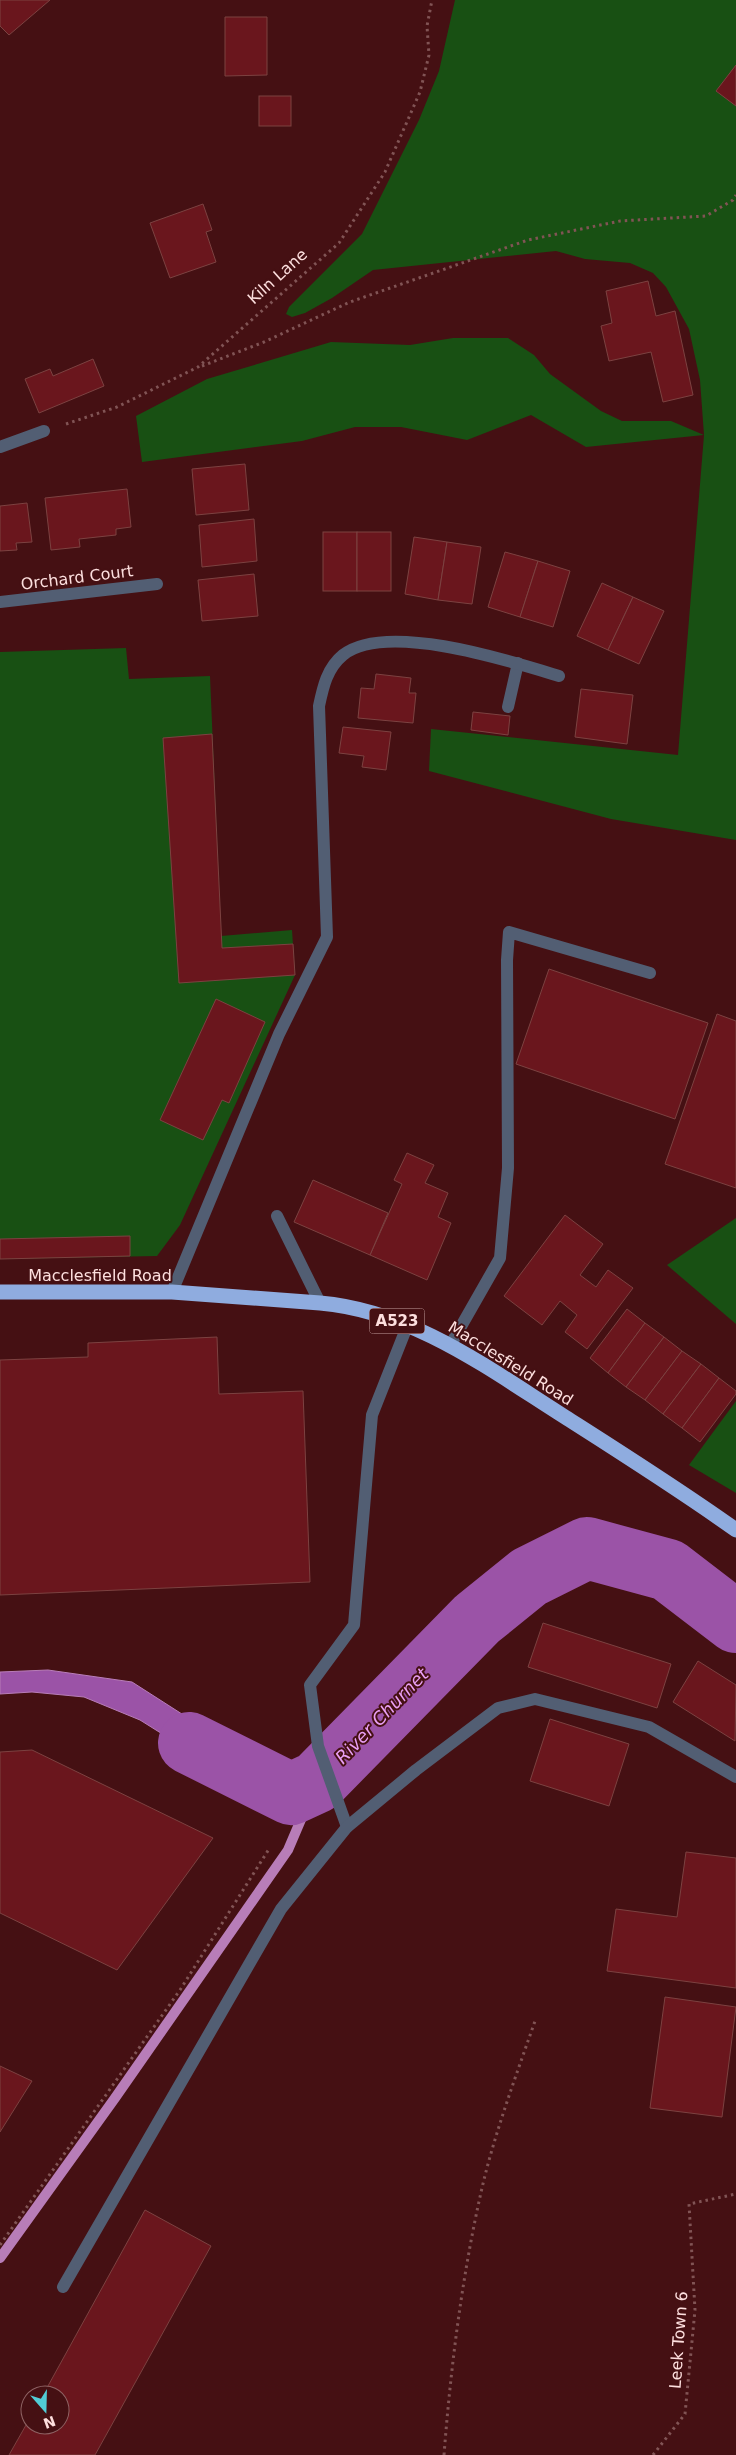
<svg xmlns="http://www.w3.org/2000/svg" width="736" height="2455" font-family="'DejaVu Sans',sans-serif">
  <style>
    .green { fill: #185013 }
    .water { fill: #9b53a7; stroke: #b87db8 }
    .lines { fill: none; stroke-linecap: round; stroke-linejoin: round }
    .stream { stroke: #b87db8; stroke-width: 10 }
    .river { stroke: #9b53a7; stroke-width: 62 }
    .building { fill: #6a161d; stroke: #7c4241 }
    .path { stroke: #815455; stroke-width: 3; stroke-dasharray: 2.5 4; stroke-linecap: butt }
    .lane { stroke: #525e73; stroke-width: 12 }
    .street { stroke: #525e73; stroke-width: 12 }
    .highway { stroke: #8facdf; stroke-width: 15 }
    .labels { text-anchor: middle; stroke-width: 4; stroke-linejoin: round; paint-order: stroke }
    .shield { fill: #451013; stroke: #c6a1a1; stroke-width: 1 }
    .shield-label { font-size: 15px; font-weight: bold; fill: #fddfde }
    .street-label { font-size: 16px; fill: #fddfde; stroke: #451013 }
    .water-label { font-size: 18px; font-style: italic; fill: #e99ff4; stroke: #451013 }
  </style>
  <rect width="100%" height="100%" fill="#451013"/>
  <g class="green">
    <path d="M 455,0 L 736,0 L 736,65 L 716,91 L 736,106 L 736,840 L 611,819 L 429,771 L 431,729 L 678,755 L 704,435 L 586,447 L 531,415 L 467,440 L 401,427 L 355,427 L 302,441 L 142,462 L 136,416 L 207,379 L 331,342 L 410,345 L 453,338 L 508,338 L 534,355 L 550,374 L 601,411 L 622,421 L 671,421 L 704,435 L 700,380 L 689,329 L 666,287 L 653,273 L 630,263 L 585,259 L 556,251 L 373,270 L 332,298 L 305,313 L 292,317 L 286,314 L 289,307 L 362,234 L 419,120 L 439,71 Z"/>
    <path d="M 126,648 L 129,679 L 210,676 L 221,936 L 292,930 L 295,975 L 180,1225 L 157,1256 L 0,1259 L 0,652 Z"/>
    <path d="M 736,1218 L 736,1324 L 667,1265 Z"/>
    <path d="M 736,1401 L 736,1493 L 689,1465 Z"/>
  </g>
  <path class="water" d="M 48,1670 L 132,1682 L 263,1766 L 272,1798 L 239,1782 L 140,1720 L 84,1697 L 32,1692 L 0,1694 L 0,1672 Z"/>
  <g class="lines">
    <path class="stream" d="M 0,2258 L 115,2098 L 288,1850 L 317,1782"/>
    <path class="river" d="M 189,1743 L 291,1794 L 317,1782 L 477,1619 L 529,1577 L 587,1548 L 668,1570 L 736,1622"/>
  </g>
  <g class="building">
    <path d="M 0,0 L 50,0 L 9,35 L 0,26 Z"/>
    <path d="M 225,17 L 267,17 L 267,75 L 225,76 Z"/>
    <path d="M 736,65 L 736,106 L 716,91 Z"/>
    <rect x="259" y="96" width="32" height="30"/>
    <path d="M 203,204 L 212,230 L 206,232 L 216,262 L 170,278 L 150,223 Z"/>
    <path d="M 648,281 L 656,316 L 675,311 L 693,395 L 663,402 L 651,352 L 609,361 L 601,326 L 612,323 L 606,291 Z"/>
    <path d="M 93,359 L 104,386 L 39,413 L 25,379 L 50,369 L 53,376 Z"/>
    <path d="M 245,464 L 249,510 L 196,515 L 192,469 Z"/>
    <path d="M 127,489 L 131,527 L 116,529 L 116,535 L 79,539 L 80,547 L 51,550 L 45,498 Z"/>
    <path d="M 27,503 L 32,542 L 16,543 L 17,550 L 0,551 L 0,506 Z"/>
    <path d="M 254,519 L 257,561 L 202,567 L 199,525 Z"/>
    <rect x="323" y="532" width="34" height="59"/>
    <rect x="357" y="532" width="34" height="59"/>
    <path d="M 414,537 L 447,542 L 438,600 L 405,594 Z"/>
    <path d="M 447,542 L 481,547 L 472,604 L 438,600 Z"/>
    <path d="M 505,552 L 538,561 L 520,617 L 488,607 Z"/>
    <path d="M 538,561 L 570,571 L 553,627 L 520,617 Z"/>
    <path d="M 254,574 L 258,616 L 202,621 L 198,580 Z"/>
    <path d="M 602,583 L 633,597 L 608,650 L 577,636 Z"/>
    <path d="M 633,597 L 664,611 L 639,664 L 608,650 Z"/>
    <path d="M 376,674 L 411,678 L 409,693 L 416,693 L 413,723 L 358,718 L 361,688 L 374,689 Z"/>
    <path d="M 581,689 L 633,695 L 627,744 L 575,737 Z"/>
    <path d="M 473,712 L 510,716 L 508,735 L 471,730 Z"/>
    <path d="M 343,727 L 391,732 L 386,770 L 362,767 L 364,756 L 339,753 Z"/>
    <path d="M 212,734 L 222,948 L 293,944 L 295,975 L 179,983 L 163,738 Z"/>
    <path d="M 549,969 L 708,1023 L 675,1119 L 516,1064 Z"/>
    <path d="M 216,999 L 265,1022 L 229,1103 L 222,1100 L 203,1140 L 160,1120 Z"/>
    <path d="M 717,1014 L 736,1021 L 736,1188 L 665,1164 Z"/>
    <path d="M 407,1153 L 434,1165 L 425,1183 L 448,1193 L 438,1217 L 451,1223 L 427,1280 L 370,1255 L 402,1184 L 394,1180 Z"/>
    <path d="M 313,1180 L 388,1213 L 370,1255 L 294,1222 Z"/>
    <path d="M 565,1215 L 603,1244 L 580,1275 L 596,1287 L 608,1270 L 633,1288 L 587,1349 L 565,1332 L 577,1315 L 560,1301 L 542,1325 L 504,1296 Z"/>
    <path d="M 130,1236 L 130,1256 L 0,1259 L 0,1239 Z"/>
    <path d="M 627,1309 L 645,1323 L 608,1373 L 590,1358 Z"/>
    <path d="M 645,1323 L 664,1337 L 626,1387 L 608,1373 Z"/>
    <path d="M 217,1337 L 219,1394 L 303,1391 L 310,1582 L 0,1595 L 0,1360 L 88,1357 L 88,1343 Z"/>
    <path d="M 664,1337 L 682,1351 L 645,1400 L 626,1387 Z"/>
    <path d="M 682,1351 L 701,1364 L 663,1414 L 645,1400 Z"/>
    <path d="M 701,1364 L 719,1378 L 682,1428 L 663,1414 Z"/>
    <path d="M 719,1378 L 736,1391 L 736,1394 L 700,1442 L 682,1428 Z"/>
    <path d="M 543,1623 L 671,1664 L 657,1708 L 528,1667 Z"/>
    <path d="M 698,1661 L 736,1685 L 735,1741 L 673,1702 Z"/>
    <path d="M 550,1719 L 629,1744 L 609,1806 L 530,1781 Z"/>
    <path d="M 32,1750 L 213,1838 L 117,1970 L 0,1913 L 0,1752 Z"/>
    <path d="M 686,1852 L 736,1858 L 736,1988 L 607,1971 L 616,1909 L 677,1917 Z"/>
    <path d="M 665,1997 L 736,2007 L 722,2117 L 650,2108 Z"/>
    <path d="M 0,2066 L 32,2081 L 0,2132 Z"/>
    <path d="M 145,2210 L 211,2246 L 95,2455 L 9,2455 L 30,2418 L 30,2425 L 60,2425 L 60,2395 L 43,2395 Z"/>
  </g>
  <g class="lines">
    <g class="path">
      <path d="M 202,366 L 264,342 L 350,302 L 528,240 L 620,221 L 706,216 L 733,200 L 736,195"/>
      <path d="M 66,424 L 117,407 L 198,367 L 339,243 L 385,172 L 420,92 L 429,55 L 427,26 L 432,0"/>
      <path d="M 0,2245 L 180,1990 L 269,1849"/>
      <path d="M 444,2455 C 451,2365 462,2276 482,2188 C 495,2132 516,2076 535,2021"/>
      <path d="M 653,2455 L 685,2414 L 695,2310 L 689,2204 L 736,2194"/>
    </g>
    <g class="lane">
      <path d="M 508,707 L 518,663"/>
      <path d="M 277,1216 L 320,1303"/>
      <path d="M 172,1292 L 279,1034 L 327,937 L 319,706 C 323,687 327,668 343,655 C 386,621 510,661 559,676"/>
      <path d="M 451,1344 L 500,1258 L 508,1168 L 507,960 L 509,932 L 650,973"/>
      <path d="M 347,1827 L 318,1746 L 310,1685 L 354,1625 L 372,1415 L 408,1324"/>
      <path d="M 63,2287 L 281,1909 L 347,1827 L 416,1770 L 498,1708 L 535,1699 L 649,1727 L 736,1777"/>
    </g>
    <g class="street">
      <path d="M 0,447 L 44,431"/>
      <path d="M 0,602 L 157,584"/>
    </g>
    <path class="highway" d="M 0,1292 L 172,1292 L 320,1303 C 413,1311 489,1369 565,1417 C 623,1454 680,1490 736,1530"/>
  </g>
  <g class="labels">
    <rect class="shield" x="369.5" y="1308.5" width="55" height="25" rx="4"/>
    <g class="shield-label">
      <text x="397" y="1326">A523</text>
    </g>
    <g class="street-label">
      <text transform="translate(277 276) rotate(-42)" y="6">Kiln Lane</text>
      <text transform="translate(77 577) rotate(-7)" y="6">Orchard Court</text>
      <text x="100" y="1281">Macclesfield Road</text>
      <text transform="translate(511 1363) rotate(32)" y="6">Macclesfield Road</text>
      <text transform="translate(678 2340) rotate(-86)" y="6">Leek Town 6</text>
    </g>
    <g class="water-label">
      <text transform="translate(382 1716) rotate(-46)" y="6">River Churnet</text>
    </g>
  </g>
  <g transform="translate(45 2410) rotate(160)"><circle r="24" fill="#451013" stroke="#8f6364"/>
  <path d="M0-4L9 19L0 12L-9 19Z" fill="#51ccd5"/>
  <text y="-8" font-size="14" font-weight="bold" text-anchor="middle" fill="#fddfde">N</text>
  </g>
</svg>
